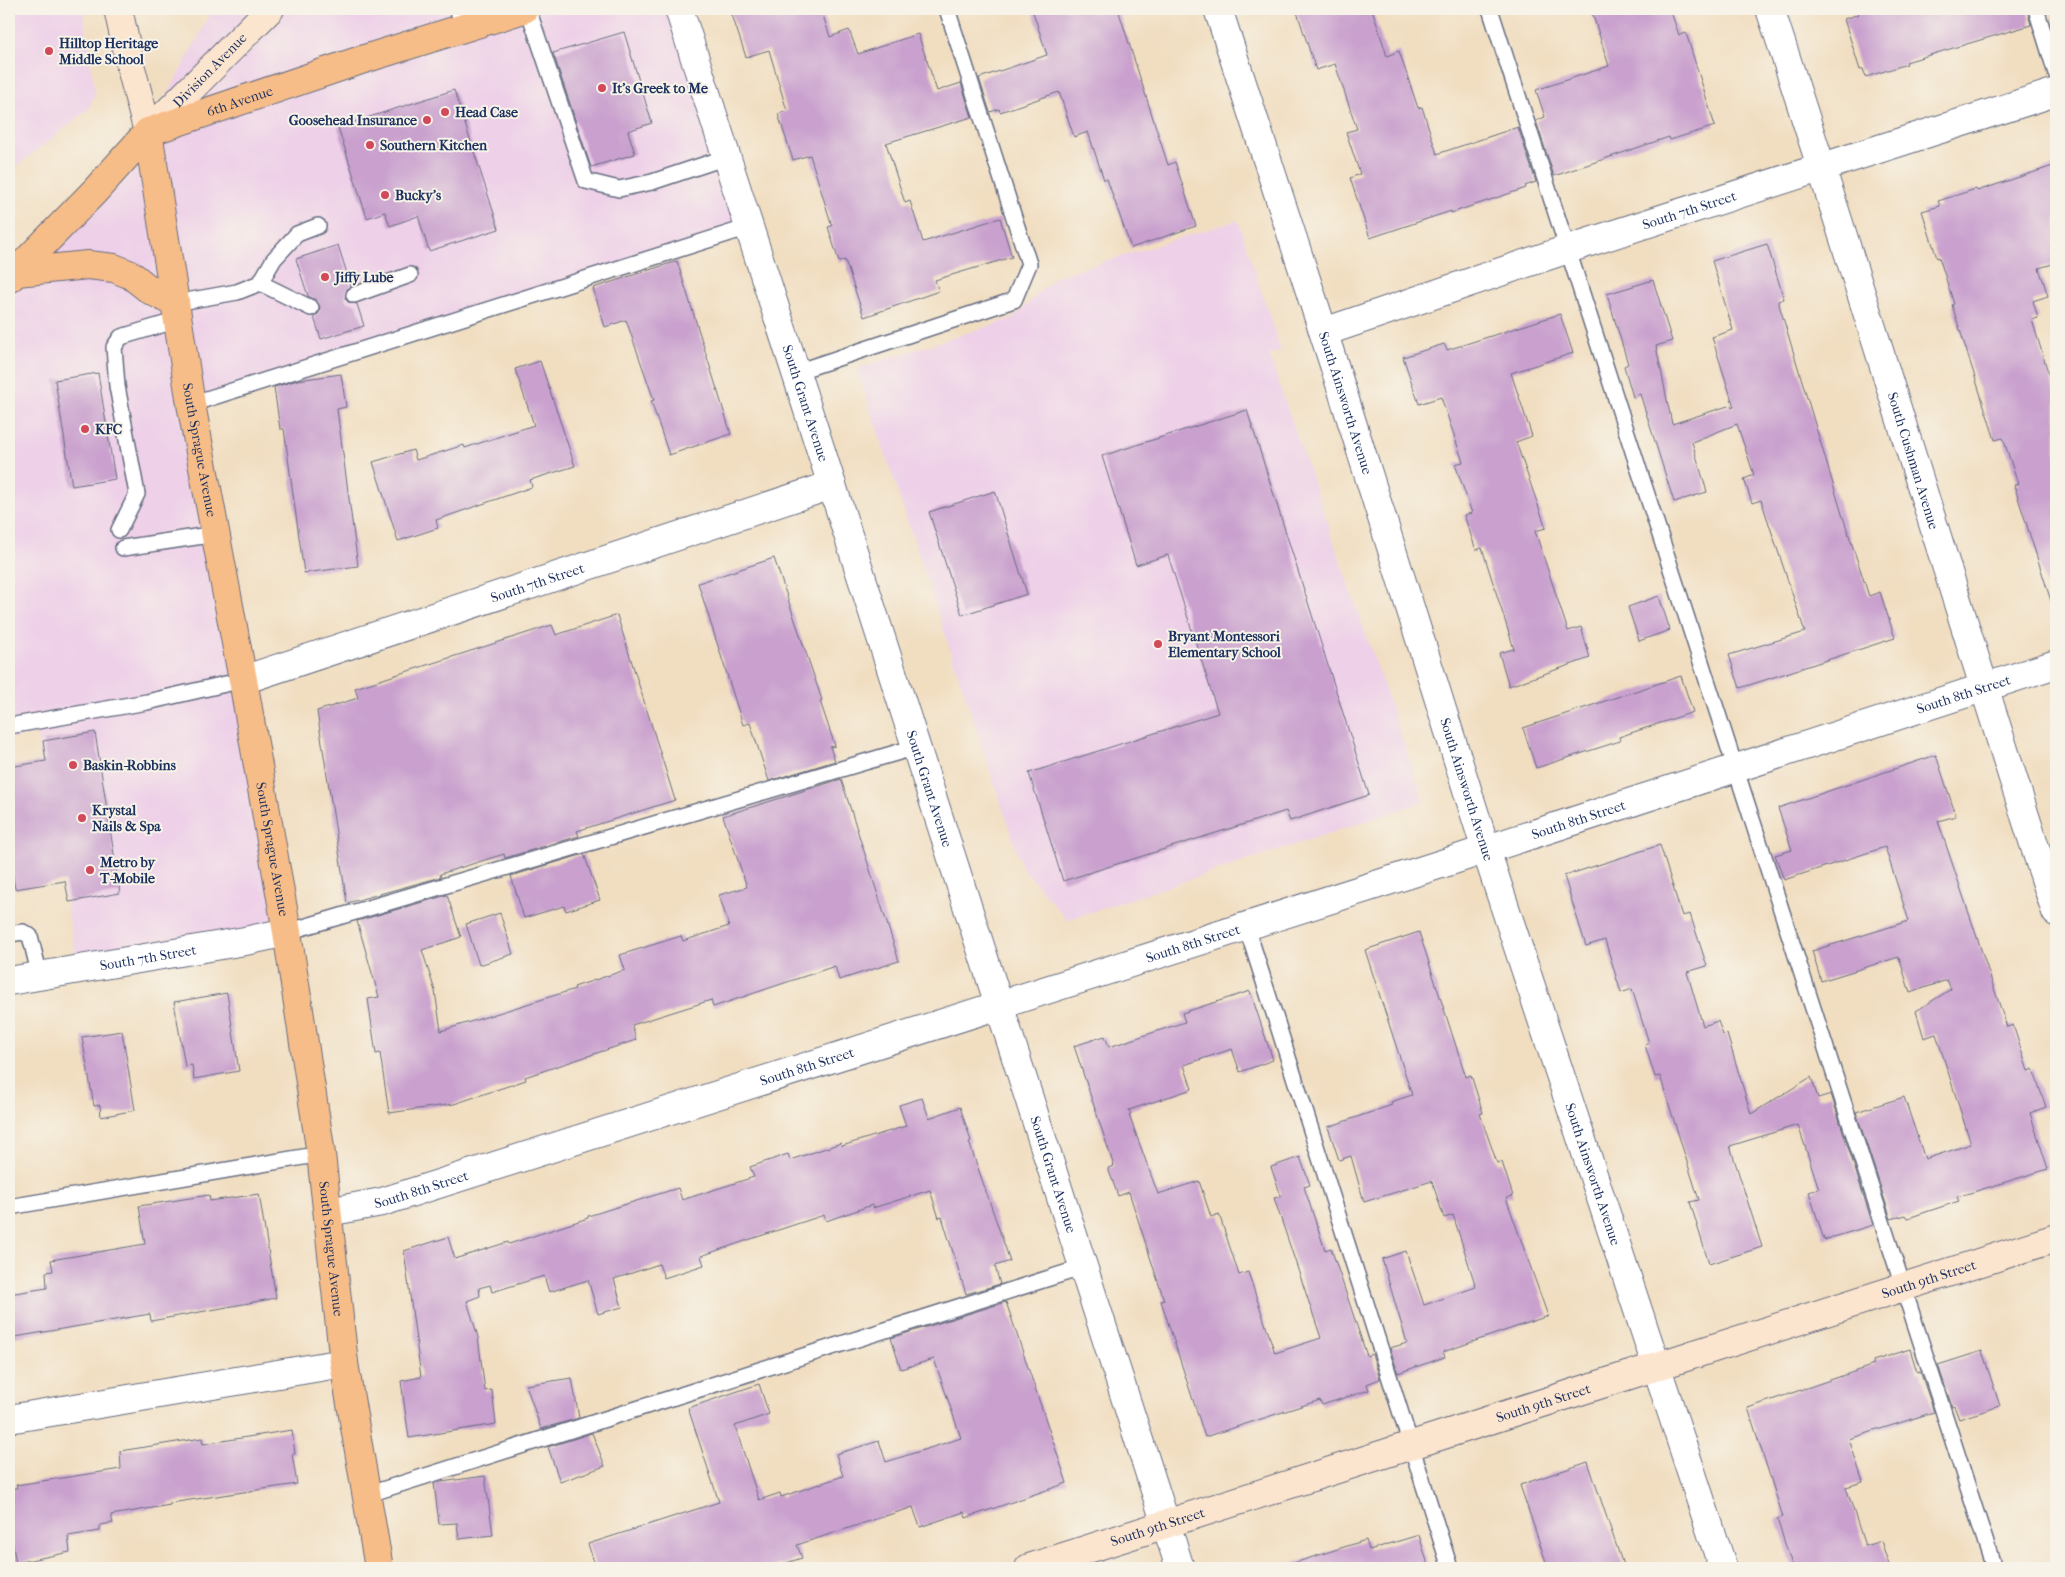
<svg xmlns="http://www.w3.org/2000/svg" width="2065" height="1577" font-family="'IM FELL French Canon',serif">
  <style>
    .built { fill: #eed0e8 }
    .building { fill: #c9a0ce }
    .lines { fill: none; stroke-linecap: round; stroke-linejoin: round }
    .lane-casing { stroke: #666c81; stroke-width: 18 }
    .street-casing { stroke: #666c81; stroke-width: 30 }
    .secondary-casing { stroke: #666c81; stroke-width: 30 }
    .primary-casing { stroke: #666c81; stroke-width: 30 }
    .lane { stroke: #fff; stroke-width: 15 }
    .street { stroke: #fff; stroke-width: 28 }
    .secondary { stroke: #fce5cf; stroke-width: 28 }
    .primary { stroke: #f7bd88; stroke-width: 28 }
    .poi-dot { fill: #d1495b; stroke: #f7f3e8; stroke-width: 2 }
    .labels { text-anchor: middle; stroke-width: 4; stroke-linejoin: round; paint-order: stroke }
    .poi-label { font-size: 14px; font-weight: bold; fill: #1b2f5e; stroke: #f7f3e8; text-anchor: start }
    .street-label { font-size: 14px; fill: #1b2f5e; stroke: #f7f3e8 }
  </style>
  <rect width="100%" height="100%" fill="#f7f3e8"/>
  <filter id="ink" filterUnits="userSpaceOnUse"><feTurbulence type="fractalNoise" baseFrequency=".02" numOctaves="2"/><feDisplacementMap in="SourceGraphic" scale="10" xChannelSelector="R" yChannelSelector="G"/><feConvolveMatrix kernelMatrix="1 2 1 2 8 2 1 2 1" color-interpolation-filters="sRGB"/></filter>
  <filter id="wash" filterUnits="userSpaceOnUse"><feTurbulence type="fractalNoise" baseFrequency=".0096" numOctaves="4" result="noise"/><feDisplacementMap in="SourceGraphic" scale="20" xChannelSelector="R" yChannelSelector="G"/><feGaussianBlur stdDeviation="1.12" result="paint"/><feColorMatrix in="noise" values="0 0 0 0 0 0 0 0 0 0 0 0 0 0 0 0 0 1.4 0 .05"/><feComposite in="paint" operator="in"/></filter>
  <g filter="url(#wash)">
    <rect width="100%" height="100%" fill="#f1dec1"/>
    <g class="built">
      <path d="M 9,9 L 83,9 L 95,94 L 88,110 L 9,172 Z"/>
      <path d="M 213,9 L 679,9 L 749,227 L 191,404 L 287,932 L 78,970 L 37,734 L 9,739 L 9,279 L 148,132 Z"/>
      <path d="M 1238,220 L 1281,351 L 1269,355 L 1424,802 L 1067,920 L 1022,867 L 857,369 L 1013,318 L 1055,277 Z"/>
    </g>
    <g id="blocks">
      <g class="building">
        <path d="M 730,9 L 821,9 L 830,37 L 849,30 L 858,54 L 918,34 L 937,91 L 961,83 L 972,117 L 886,143 L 905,203 L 910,201 L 923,242 L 1000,218 L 1012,257 L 935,280 L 939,291 L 864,317 L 845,260 L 839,262 L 828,227 L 832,226 L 810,155 L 793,160 L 778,114 L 787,111 L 769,50 L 746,57 Z"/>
        <path d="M 1032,9 L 1118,9 L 1168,165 L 1175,162 L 1196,226 L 1131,248 L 1107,179 L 1104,180 L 1088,132 L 1074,137 L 1059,92 L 1000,112 L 999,109 L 990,112 L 979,78 L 1047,55 Z"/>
        <path d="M 1296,9 L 1372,9 L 1387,56 L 1399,51 L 1418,108 L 1422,107 L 1437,154 L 1518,127 L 1536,182 L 1525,186 L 1526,188 L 1451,213 L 1451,211 L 1370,238 L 1350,178 L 1360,174 L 1346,132 L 1357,129 L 1335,64 L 1316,70 Z"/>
        <path d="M 1591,9 L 1670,9 L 1679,35 L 1686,33 L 1715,126 L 1670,140 L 1669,137 L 1554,176 L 1536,121 L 1545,117 L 1536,90 L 1609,66 Z"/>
        <path d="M 1857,9 L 2027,9 L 2031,25 L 1906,62 L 1907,64 L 1866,77 L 1863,69 L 1860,70 L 1844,19 L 1859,14 Z"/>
        <path d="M 624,32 L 652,123 L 628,131 L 635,154 L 591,167 L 553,53 Z"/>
        <path d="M 454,90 L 499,229 L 429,251 L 418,216 L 390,226 L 385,212 L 367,218 L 338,127 Z"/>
        <path d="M 2056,165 L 2056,263 L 2039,268 L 2048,296 L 2033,301 L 2038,318 L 2032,320 L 2056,398 L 2056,601 L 2051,601 L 2014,485 L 2018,484 L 2003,438 L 1995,440 L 1952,305 L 1954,304 L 1939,257 L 1937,258 L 1922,211 L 1940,206 L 1938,201 L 1976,189 L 1977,191 Z"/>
        <path d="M 1767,244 L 1784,299 L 1778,301 L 1842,514 L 1869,596 L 1880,592 L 1895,638 L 1740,688 L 1729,655 L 1805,632 L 1761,500 L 1752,503 L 1744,479 L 1754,475 L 1737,424 L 1692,442 L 1707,492 L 1674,502 L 1640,394 L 1633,397 L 1624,366 L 1628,364 L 1607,294 L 1653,280 L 1672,341 L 1656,346 L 1672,424 L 1731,405 L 1732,408 L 1734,407 L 1712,337 L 1733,330 L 1712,261 Z"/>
        <path d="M 338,245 L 351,286 L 347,289 L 345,298 L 348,302 L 357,304 L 364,326 L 321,339 L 314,317 L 319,313 L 320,307 L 316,300 L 308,296 L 296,259 Z"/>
        <path d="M 677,261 L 731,434 L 669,455 L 651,401 L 654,400 L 626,320 L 605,327 L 593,288 Z"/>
        <path d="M 1560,314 L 1573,353 L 1511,373 L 1532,436 L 1516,442 L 1546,528 L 1535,531 L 1568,631 L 1581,627 L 1590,658 L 1509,686 L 1499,653 L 1514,649 L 1482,548 L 1476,550 L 1464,515 L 1472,513 L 1455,464 L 1463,462 L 1441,397 L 1419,404 L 1403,357 L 1444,344 L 1447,350 Z"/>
        <path d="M 540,361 L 575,466 L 530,480 L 532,487 L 436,520 L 438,528 L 398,541 L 373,462 L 413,450 L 416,460 L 464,445 L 465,448 L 534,425 L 515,369 Z"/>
        <path d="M 98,373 L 115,479 L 72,486 L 55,380 Z"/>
        <path d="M 341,374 L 346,407 L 337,409 L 358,566 L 304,573 L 284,429 L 280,429 L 274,387 L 298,380 Z"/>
        <path d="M 1247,410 L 1369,795 L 1290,821 L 1286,811 L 1063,881 L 1029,773 L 1218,713 L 1168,555 L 1136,565 L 1102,456 Z"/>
        <path d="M 995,491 L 1027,594 L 962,615 L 929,512 Z"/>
        <path d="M 774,558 L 822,700 L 820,701 L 835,746 L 830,747 L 835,761 L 769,781 L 750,723 L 743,725 L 698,583 Z"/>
        <path d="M 1659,596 L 1670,630 L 1639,641 L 1628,607 Z"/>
        <path d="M 617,615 L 675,800 L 577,831 L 579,836 L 505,858 L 504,854 L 440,874 L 441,877 L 347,903 L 317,711 L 358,698 L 355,688 L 552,625 L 556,635 Z"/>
        <path d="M 1681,676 L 1693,712 L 1619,737 L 1620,741 L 1536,768 L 1523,728 Z"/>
        <path d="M 95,732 L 120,893 L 69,902 L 65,881 L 15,889 L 9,851 L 9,767 L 46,761 L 43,741 Z"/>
        <path d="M 1936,755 L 1956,816 L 1938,821 L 2007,1027 L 2013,1025 L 2028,1071 L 2033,1069 L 2046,1107 L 2030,1113 L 2048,1169 L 1957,1197 L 1959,1201 L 1908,1218 L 1906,1215 L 1891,1219 L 1856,1112 L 1904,1097 L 1925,1159 L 1971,1144 L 1936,1034 L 1924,1038 L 1916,1011 L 1951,989 L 1947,980 L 1910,993 L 1899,957 L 1821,981 L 1812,951 L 1909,921 L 1885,847 L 1784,880 L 1775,855 L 1792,850 L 1778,808 Z"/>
        <path d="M 841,779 L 899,961 L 839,980 L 835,966 L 713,1007 L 711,1000 L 632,1025 L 636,1040 L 525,1077 L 526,1080 L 454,1104 L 389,1113 L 380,1053 L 376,1054 L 368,999 L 379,997 L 357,921 L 447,895 L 461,937 L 422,950 L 435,991 L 441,1031 L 575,989 L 574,987 L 625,970 L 620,955 L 681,936 L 683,941 L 729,926 L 719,895 L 747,887 L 723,816 Z"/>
        <path d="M 1660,845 L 1682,916 L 1690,914 L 1707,966 L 1687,972 L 1703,1026 L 1718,1021 L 1723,1035 L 1727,1034 L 1751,1114 L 1811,1077 L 1818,1098 L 1831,1094 L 1873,1225 L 1824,1240 L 1809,1192 L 1819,1189 L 1798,1125 L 1730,1146 L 1762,1247 L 1709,1264 L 1690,1202 L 1699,1200 L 1660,1076 L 1655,1077 L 1645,1045 L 1649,1043 L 1632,989 L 1621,993 L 1605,940 L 1586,946 L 1564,876 Z"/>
        <path d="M 584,854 L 600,900 L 566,911 L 564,906 L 524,918 L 511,876 Z"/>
        <path d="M 500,913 L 513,954 L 479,965 L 466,924 Z"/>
        <path d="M 1419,932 L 1466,1077 L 1471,1075 L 1483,1113 L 1480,1114 L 1497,1163 L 1502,1162 L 1513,1196 L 1506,1198 L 1548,1316 L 1443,1352 L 1445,1357 L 1398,1373 L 1390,1348 L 1407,1343 L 1382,1259 L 1406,1251 L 1424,1305 L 1476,1287 L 1453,1215 L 1444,1218 L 1432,1181 L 1364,1202 L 1351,1156 L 1339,1160 L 1328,1127 L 1392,1105 L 1391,1102 L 1412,1095 L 1365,950 Z"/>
        <path d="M 1250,991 L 1273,1060 L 1240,1072 L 1232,1049 L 1184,1065 L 1192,1089 L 1129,1110 L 1131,1114 L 1129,1115 L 1158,1194 L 1199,1181 L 1211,1217 L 1219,1214 L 1239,1275 L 1248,1272 L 1275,1353 L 1321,1338 L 1274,1198 L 1281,1196 L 1271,1167 L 1300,1157 L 1310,1185 L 1304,1187 L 1325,1250 L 1331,1248 L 1367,1356 L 1372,1354 L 1380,1379 L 1367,1384 L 1369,1390 L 1322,1405 L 1320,1400 L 1205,1437 L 1161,1301 L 1164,1300 L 1129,1192 L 1118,1196 L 1108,1168 L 1114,1166 L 1074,1046 L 1105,1036 L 1109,1047 L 1185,1022 L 1182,1013 Z"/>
        <path d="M 227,993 L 239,1071 L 194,1079 L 192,1065 L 185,1066 L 174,1002 Z"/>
        <path d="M 122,1031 L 135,1110 L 101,1117 L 100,1105 L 94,1106 L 82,1037 Z"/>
        <path d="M 922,1098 L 929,1118 L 960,1107 L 971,1141 L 969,1142 L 1010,1261 L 995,1266 L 1000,1284 L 966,1294 L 942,1217 L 939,1218 L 930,1190 L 873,1208 L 872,1205 L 826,1221 L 824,1215 L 748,1240 L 701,1256 L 704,1265 L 664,1278 L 659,1264 L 614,1279 L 622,1307 L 598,1314 L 588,1280 L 549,1292 L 544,1276 L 492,1292 L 490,1285 L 479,1288 L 480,1296 L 467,1301 L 478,1337 L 485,1391 L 492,1390 L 496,1424 L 409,1438 L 401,1381 L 421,1377 L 404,1251 L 448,1237 L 455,1259 L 508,1242 L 509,1244 L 588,1218 L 588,1216 L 678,1188 L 682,1200 L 754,1177 L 750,1167 L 788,1154 L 790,1160 L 841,1143 L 842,1146 L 906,1126 L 899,1105 Z"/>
        <path d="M 259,1194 L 276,1298 L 151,1321 L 150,1314 L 9,1338 L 9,1294 L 47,1288 L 46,1272 L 53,1271 L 51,1260 L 145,1244 L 139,1206 L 209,1195 L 210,1201 Z"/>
        <path d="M 1006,1302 L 1067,1483 L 966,1518 L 964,1512 L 920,1527 L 913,1507 L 797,1545 L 802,1558 L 770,1568 L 596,1568 L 588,1544 L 719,1502 L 688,1408 L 759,1384 L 769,1414 L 735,1426 L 759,1500 L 780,1493 L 781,1497 L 843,1476 L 836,1454 L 879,1441 L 886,1462 L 961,1438 L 934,1359 L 901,1369 L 891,1338 Z"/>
        <path d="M 1910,1349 L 1917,1372 L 1920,1371 L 1934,1412 L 1849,1439 L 1863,1482 L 1846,1487 L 1865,1546 L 1881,1541 L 1890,1568 L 1793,1568 L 1777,1519 L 1783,1517 L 1748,1408 L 1874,1365 L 1873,1361 Z"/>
        <path d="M 1982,1351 L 2000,1406 L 1959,1419 L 1954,1406 L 1952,1407 L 1938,1365 Z"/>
        <path d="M 572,1378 L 579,1418 L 541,1429 L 526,1385 Z"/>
        <path d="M 292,1430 L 295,1454 L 292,1454 L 297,1484 L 170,1503 L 170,1505 L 111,1515 L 113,1523 L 100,1525 L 100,1531 L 68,1536 L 70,1552 L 16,1563 L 9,1525 L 9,1489 L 17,1488 L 16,1485 L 121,1469 L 120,1451 L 202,1438 L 203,1444 Z"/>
        <path d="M 592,1433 L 605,1466 L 560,1482 L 548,1447 Z"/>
        <path d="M 1588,1462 L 1624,1568 L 1548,1568 L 1520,1485 Z"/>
        <path d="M 485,1476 L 493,1535 L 459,1539 L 457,1523 L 439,1524 L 434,1483 Z"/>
        <path d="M 1419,1535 L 1429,1568 L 1295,1568 L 1294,1563 L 1366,1540 L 1369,1550 Z"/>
      </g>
    </g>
  </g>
  <g filter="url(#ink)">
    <use href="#blocks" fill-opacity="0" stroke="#666c81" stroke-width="1"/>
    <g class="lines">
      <defs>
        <g id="lane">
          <path d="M 458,9 L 462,29"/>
          <path d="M 528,9 L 586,181 L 619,189 L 652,182 L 727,157"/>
          <path d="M 1490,9 L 1994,1568"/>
          <path d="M 2036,9 L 2056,73"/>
          <path d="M 260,283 L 311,308"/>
          <path d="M 354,295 L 410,275"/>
          <path d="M 175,303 L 237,292 L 260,283 L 274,259 L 297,234 L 318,226"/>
          <path d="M 796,372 L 1014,300 L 1029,264 L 947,9"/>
          <path d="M 191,404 L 749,227"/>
          <path d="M 119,530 L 137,494 L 117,386 L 114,347 L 121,337 L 178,320"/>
          <path d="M 123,548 L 216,534"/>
          <path d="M 9,726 L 147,702 L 243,680"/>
          <path d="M 1246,925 L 1450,1568"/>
          <path d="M 287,932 L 916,747"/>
          <path d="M 9,934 L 23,932 L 30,936 L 40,976"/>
          <path d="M 9,1207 L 321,1154"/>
          <path d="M 366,1495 L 1084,1267"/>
        </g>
        <g id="street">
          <path id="s1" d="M 679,9 L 1180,1568"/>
          <path id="s2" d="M 1218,9 L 1335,368 L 1486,850 L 1723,1568"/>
          <path id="s3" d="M 1770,9 C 1869,309 1958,612 2056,912"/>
          <path id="s4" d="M 1324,332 L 1568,249 L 2056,92"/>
          <path id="s5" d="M 243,680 L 832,485"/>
          <path id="s6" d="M 9,981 L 245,941 L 287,932"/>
          <path id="s7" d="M 328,1212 L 382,1202 L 1457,859 L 2056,664"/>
          <path d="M 9,1419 L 344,1363"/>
        </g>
        <g id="secondary">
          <path id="s8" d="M 118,9 L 131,68 L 148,132 L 270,9"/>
          <path id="s9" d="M 1029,1568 L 2056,1238"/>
        </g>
        <g id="primary">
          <path id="s10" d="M 148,132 L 191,404 L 243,680 L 287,932 L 321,1154 L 344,1363 L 379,1568"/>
          <path d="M 17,272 L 88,265 L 114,268 L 131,275 L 150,290 L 175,303"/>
          <path id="s11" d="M 9,279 L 94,192 L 148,132 L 358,61 L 524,9"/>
        </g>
      </defs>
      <use href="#lane" class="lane-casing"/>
      <use href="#street" class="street-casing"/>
      <use href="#secondary" class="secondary-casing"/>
      <use href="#primary" class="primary-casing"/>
      <use href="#lane" class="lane"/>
      <use href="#street" class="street"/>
      <use href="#secondary" class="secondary"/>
      <use href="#primary" class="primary"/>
    </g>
  </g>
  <g class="poi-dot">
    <circle cx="49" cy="51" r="5"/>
    <circle cx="602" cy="88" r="5"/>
    <circle cx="445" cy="112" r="5"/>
    <circle cx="427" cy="120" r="5"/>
    <circle cx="370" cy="145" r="5"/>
    <circle cx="385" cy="195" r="5"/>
    <circle cx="325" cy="277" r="5"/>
    <circle cx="85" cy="429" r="5"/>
    <circle cx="1158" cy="644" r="5"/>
    <circle cx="73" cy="765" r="5"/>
    <circle cx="82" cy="818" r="5"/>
    <circle cx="90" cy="870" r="5"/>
  </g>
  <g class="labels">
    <g class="poi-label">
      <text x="59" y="48">Hilltop Heritage<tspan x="59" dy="16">Middle School</tspan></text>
      <text x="612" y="93">It's Greek to Me</text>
      <text x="455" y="117">Head Case</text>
      <text x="417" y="125" text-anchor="end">Goosehead Insurance</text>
      <text x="380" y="150">Southern Kitchen</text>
      <text x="395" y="200">Bucky's</text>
      <text x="335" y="282">Jiffy Lube</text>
      <text x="95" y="434">KFC</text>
      <text x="1168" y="641">Bryant Montessori<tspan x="1168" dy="16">Elementary School</tspan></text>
      <text x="83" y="770">Baskin-Robbins</text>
      <text x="92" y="815">Krystal<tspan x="92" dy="16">Nails &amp; Spa</tspan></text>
      <text x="100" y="867">Metro by<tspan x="100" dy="16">T-Mobile</tspan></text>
    </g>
    <g class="street-label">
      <text dy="5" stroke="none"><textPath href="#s8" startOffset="214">Division Avenue</textPath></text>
      <text dy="5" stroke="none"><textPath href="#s11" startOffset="299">6th Avenue</textPath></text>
      <text dy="5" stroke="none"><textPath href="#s4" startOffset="385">South 7th Street</textPath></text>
      <text dy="5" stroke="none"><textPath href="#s1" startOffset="414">South Grant Avenue</textPath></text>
      <text dy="5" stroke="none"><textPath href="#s2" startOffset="414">South Ainsworth Avenue</textPath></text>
      <text dy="5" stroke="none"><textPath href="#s10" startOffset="322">South Sprague Avenue</textPath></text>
      <text dy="5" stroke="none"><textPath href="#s3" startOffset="474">South Cushman Avenue</textPath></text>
      <text dy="5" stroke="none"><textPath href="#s5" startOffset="310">South 7th Street</textPath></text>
      <text dy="5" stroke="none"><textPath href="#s7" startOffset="1716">South 8th Street</textPath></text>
      <text dy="5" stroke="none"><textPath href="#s1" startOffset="819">South Grant Avenue</textPath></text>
      <text dy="5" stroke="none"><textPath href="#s2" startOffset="819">South Ainsworth Avenue</textPath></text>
      <text dy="5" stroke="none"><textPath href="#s7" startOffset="1311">South 8th Street</textPath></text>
      <text dy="5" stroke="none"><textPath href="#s10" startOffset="728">South Sprague Avenue</textPath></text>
      <text dy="5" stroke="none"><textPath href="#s7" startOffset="906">South 8th Street</textPath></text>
      <text dy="5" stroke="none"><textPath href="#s6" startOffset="141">South 7th Street</textPath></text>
      <text dy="5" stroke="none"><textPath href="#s7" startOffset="501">South 8th Street</textPath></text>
      <text dy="5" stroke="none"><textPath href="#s1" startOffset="1224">South Grant Avenue</textPath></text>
      <text dy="5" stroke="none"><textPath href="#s2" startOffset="1224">South Ainsworth Avenue</textPath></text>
      <text dy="5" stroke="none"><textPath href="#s7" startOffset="96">South 8th Street</textPath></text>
      <text dy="5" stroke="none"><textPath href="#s10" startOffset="1132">South Sprague Avenue</textPath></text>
      <text dy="5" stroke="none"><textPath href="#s9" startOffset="945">South 9th Street</textPath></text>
      <text dy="5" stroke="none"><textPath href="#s9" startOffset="540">South 9th Street</textPath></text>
      <text dy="5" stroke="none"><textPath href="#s9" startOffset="135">South 9th Street</textPath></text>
    </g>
  </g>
  <rect width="2065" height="1577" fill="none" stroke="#f7f3e8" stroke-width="30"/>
</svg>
